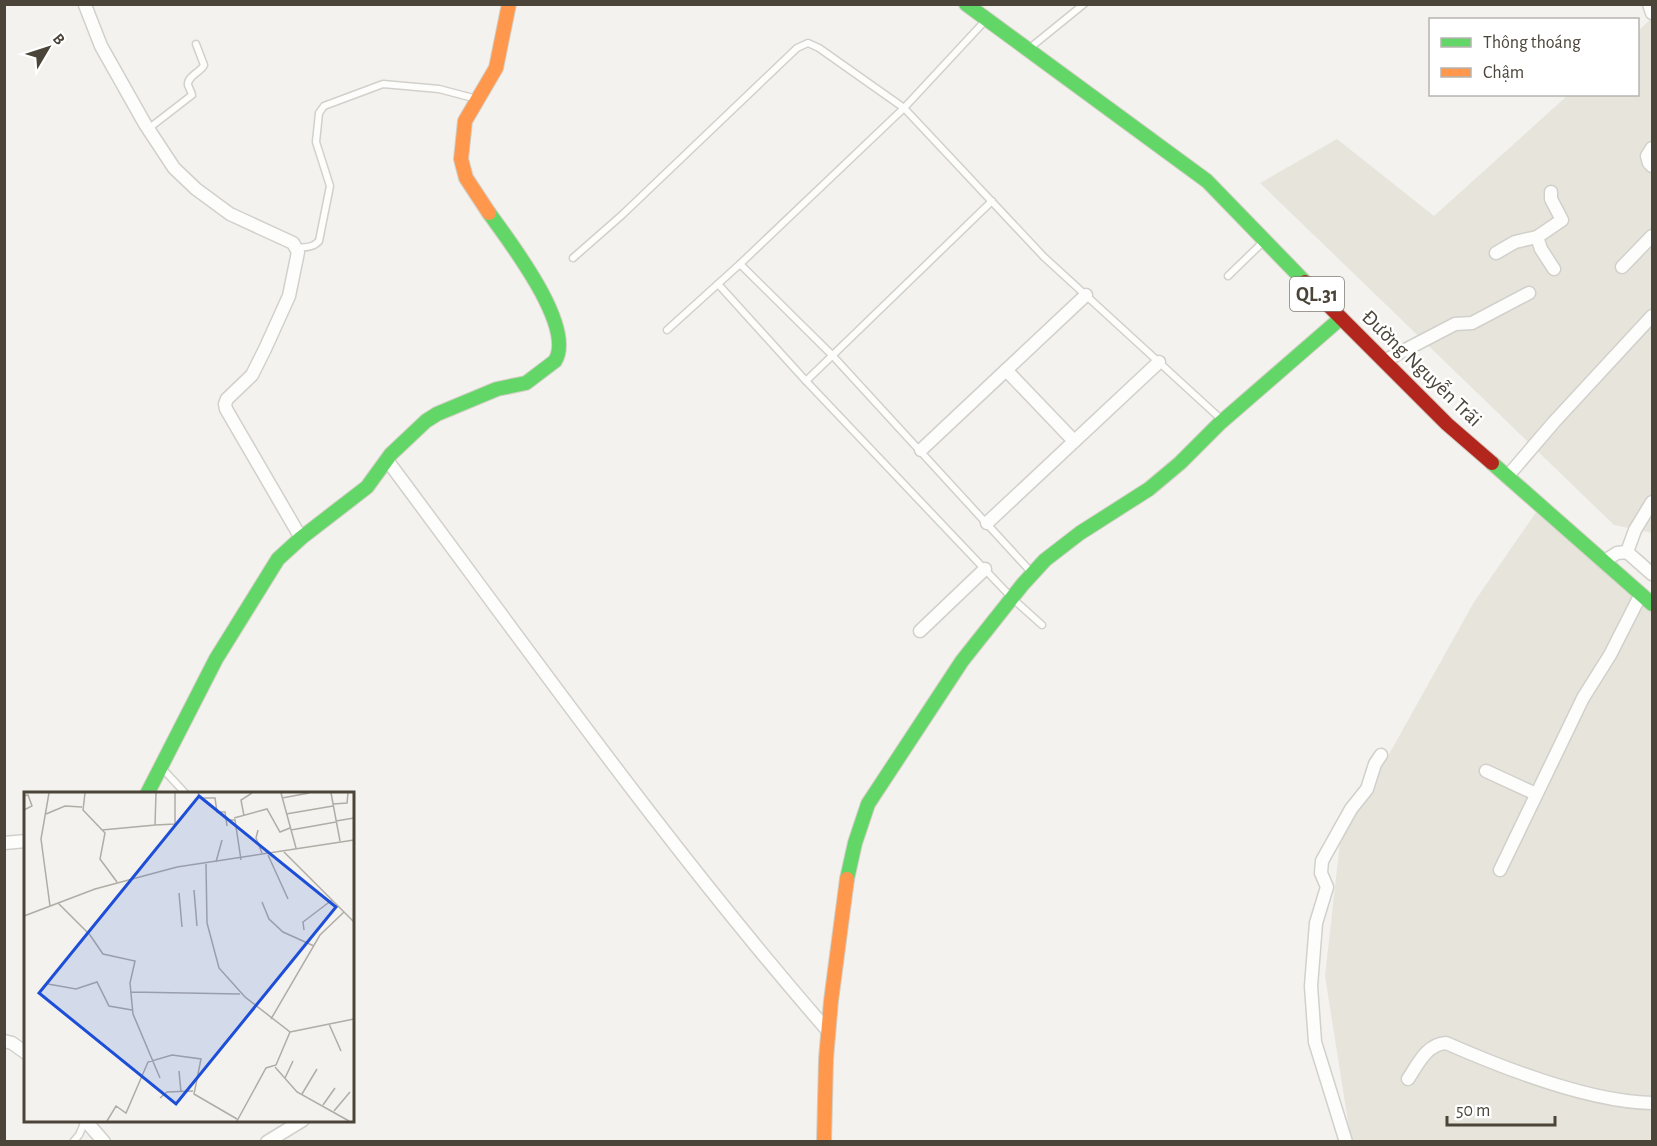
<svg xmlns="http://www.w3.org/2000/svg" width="1657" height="1146" font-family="'Alegreya Sans',sans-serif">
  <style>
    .residential { fill: #e7e4dc }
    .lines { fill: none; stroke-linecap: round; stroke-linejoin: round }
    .lane-casing { stroke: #d2d0cb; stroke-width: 9 }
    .street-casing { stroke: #d2d0cb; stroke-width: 15 }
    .fast-casing { stroke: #d3cfc5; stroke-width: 16 }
    .slow-casing { stroke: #d3cfc5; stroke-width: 16 }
    .jam-casing { stroke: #d3cfc5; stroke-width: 16 }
    .lane { stroke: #fdfdfc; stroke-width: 6 }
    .street { stroke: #fdfdfc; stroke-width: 12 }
    .fast { stroke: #63d668; stroke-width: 14 }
    .slow { stroke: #ff974d; stroke-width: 14 }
    .jam { stroke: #b3261e; stroke-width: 14 }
    .labels { text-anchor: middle; stroke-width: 5; stroke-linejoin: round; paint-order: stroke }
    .shield { fill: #fff; stroke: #817c74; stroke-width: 1.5 }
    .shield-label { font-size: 20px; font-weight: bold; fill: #4b4439 }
    .street-label { font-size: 21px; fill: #4b4439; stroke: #fff }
    .inset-road { fill: none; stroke: #b0aca6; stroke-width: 1.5 }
    .view { fill: #1d4ed8; fill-opacity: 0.15; stroke: #1d4ed8; stroke-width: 3 }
    .inset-edge { fill: none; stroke: #4b4439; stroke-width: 3 }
  </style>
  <rect width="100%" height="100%" fill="#f4f2ee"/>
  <g class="residential">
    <path d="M 1652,18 L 1652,533 L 1614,525 L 1260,183 L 1337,139 L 1434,216 L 1568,95 L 1638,94 L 1638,31 Z"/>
    <path d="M 1539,508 L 1652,613 L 1651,1141 L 1351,1141 L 1325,976 L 1340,842 L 1474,602 Z"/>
  </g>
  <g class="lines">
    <defs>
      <g id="lane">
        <path d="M 1031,47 L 1084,4"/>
        <path d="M 148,129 L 192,95 C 191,91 189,88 188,85 C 187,76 201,72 204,65 L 196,44"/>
        <path d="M 297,248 C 305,247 313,248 319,241 L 330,186 L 316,142 L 319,113 L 324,106 L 383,84 L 439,89 L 477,99"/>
        <path d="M 573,258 L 622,215 L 797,48 L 808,43 L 819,48 L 904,108 L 1044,257 L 1222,420"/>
        <path d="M 740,264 L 832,355 L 1032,573"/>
        <path d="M 1228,276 L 1262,243"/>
        <path d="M 718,284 L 806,381 L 1012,598 L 1042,625"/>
        <path d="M 667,330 L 740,264 L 904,108 L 984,22"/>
        <path d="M 806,381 L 992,201"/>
        <path d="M 161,767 L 186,794"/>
        <path d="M 73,1142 L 79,1135 L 85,1121"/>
      </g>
      <g id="street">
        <path d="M 1649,4 L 1652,13"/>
        <path d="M 85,5 L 101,46 L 145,124 L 174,168 L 196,189 L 230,214 L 293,243 L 298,252 L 289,296 L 265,349 L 252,375 L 227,399 L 225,404 L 226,409 L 301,538"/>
        <path d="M 1652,148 L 1647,156 L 1649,163 L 1652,166"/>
        <path d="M 1551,192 L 1551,199 L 1562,220 L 1537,237 L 1541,249 L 1554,269"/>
        <path d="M 1496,253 L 1515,242 L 1537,237"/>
        <path d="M 1622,267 L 1652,236"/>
        <path d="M 1384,361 L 1455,324 L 1472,323 L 1529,293"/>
        <path d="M 1006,370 L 1074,441"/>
        <path d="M 921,450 L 1086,295"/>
        <path d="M 387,460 C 531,653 670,850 828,1031"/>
        <path d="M 1507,477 L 1554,422 L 1652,316"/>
        <path d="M 987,523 L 1159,362"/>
        <path d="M 1627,552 L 1635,530 L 1652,502"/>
        <path d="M 1603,562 L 1617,553 L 1627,552 L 1652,574"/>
        <path d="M 920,631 L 985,569"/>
        <path d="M 1486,771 L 1536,794"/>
        <path d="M 4,843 L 26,841"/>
        <path d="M 1500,870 L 1583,698 L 1610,655 L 1641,594"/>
        <path d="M 4,1041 L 12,1043 L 26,1053"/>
        <path d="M 1408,1079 C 1418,1064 1427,1044 1446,1043 C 1503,1068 1591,1102 1652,1103"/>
        <path d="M 85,1120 L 104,1142"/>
        <path d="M 267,1142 L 303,1120"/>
        <path d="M 1346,1142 L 1315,1042 L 1311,986 L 1316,923 L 1327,887 L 1321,873 L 1322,861 L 1351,809 L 1367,789 L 1375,764 L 1381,755"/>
      </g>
      <g id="fast">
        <path d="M 966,4 L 1207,181 L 1305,282"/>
        <path d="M 1492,463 L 1652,604"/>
        <path d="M 147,794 L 216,659 L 278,559 L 301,538 L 367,487 L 391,454 L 426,421 L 437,414 L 497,389 L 526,383 L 555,361 C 576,327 509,241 489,213"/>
        <path d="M 847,879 L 855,843 L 868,804 L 962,661 L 1023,584 L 1045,560 L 1080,533 L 1149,489 L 1180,463 L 1219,424 L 1341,318"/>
      </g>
      <g id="slow">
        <path d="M 489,213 L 466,178 L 461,159 L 465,121 L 496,68 L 509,4"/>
        <path d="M 824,1142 L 826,1059 L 831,1001 L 847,879"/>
      </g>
      <path id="jam" d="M 1305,282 L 1447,424 L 1492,463"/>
    </defs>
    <use href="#lane" class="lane-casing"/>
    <use href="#street" class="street-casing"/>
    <use href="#fast" class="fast-casing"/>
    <use href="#slow" class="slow-casing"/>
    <use href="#jam" class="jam-casing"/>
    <use href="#lane" class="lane"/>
    <use href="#street" class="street"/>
    <use href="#fast" class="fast"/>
    <use href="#slow" class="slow"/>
    <use href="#jam" class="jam"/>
  </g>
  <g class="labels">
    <rect class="shield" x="1290" y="277" width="54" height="34" rx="4.5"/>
    <g class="shield-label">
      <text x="1317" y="301">QL.31</text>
    </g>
    <g class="street-label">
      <text transform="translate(1422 368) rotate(44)" y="7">Đường Nguyễn Trãi</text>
    </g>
  </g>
  <g transform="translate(24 792)">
    <rect width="330" height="330" fill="#f4f2ee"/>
    <path class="inset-road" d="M 25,1 L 17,47 L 26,114M 61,1 L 59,18 L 81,41 L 76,67 L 93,90M 174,1 L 176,6 L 191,6 L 193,20 L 201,20 L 203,34M 257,1 L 272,56M 307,1 L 316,49M 0,4 L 4,3 L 8,14 L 0,18M 258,6 L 285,1M 309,12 L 323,11 L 324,1M 22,22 L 41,14 L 58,15M 262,22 L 309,14M 220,24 L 217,8 L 228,1M 210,26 L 243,17 L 256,40 L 266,36M 203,28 L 211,28 L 217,68M 312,29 L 330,26M 131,33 L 151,32 L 151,1M 78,38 L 131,33 L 132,1M 234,38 L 232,46 L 238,61M 267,38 L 312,30M 260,60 L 330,130M 244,63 L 264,107M 192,70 L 198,48M 182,72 L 183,131 L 195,176 L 221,205 L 266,240 L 252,273 L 242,276 L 213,329M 170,98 L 173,134M 155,101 L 158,135M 238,110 L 245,127 L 259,140 L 290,154M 34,111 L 66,143 L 79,162 L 111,169 L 106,191 L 109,222 L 136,286M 0,124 L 71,97 L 153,75 L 330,48M 280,138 L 279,130 L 308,108M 24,192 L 52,197 L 73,190 L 85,214 L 108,218M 107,200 L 216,202M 247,227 L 296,143 L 320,120M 305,232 L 317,259M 266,240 L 330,227M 251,275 L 273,300 L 325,329M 155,279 L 157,300M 261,286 L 269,269M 278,302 L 293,277M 136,306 L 143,300 L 169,299M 299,313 L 311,296M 310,319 L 326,300M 83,329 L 92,314 L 102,321 L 124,270 L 148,263 L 177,267 L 170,302 L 213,327"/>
    <path class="view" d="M 175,4 L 312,115 L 152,312 L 15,201 Z"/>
    <rect width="330" height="330" class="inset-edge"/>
  </g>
  <rect width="1657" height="1146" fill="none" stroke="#4b4439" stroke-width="12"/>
  <rect x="1429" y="18" width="210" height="78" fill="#ffffff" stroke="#b7b4b0" stroke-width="1.5"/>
  <rect x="1441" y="38" width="30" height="9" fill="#63d668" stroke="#b7b4b0" stroke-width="1.5"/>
  <text x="1483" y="48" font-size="18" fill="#4b4439">Thông thoáng</text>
  <rect x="1441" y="68" width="30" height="9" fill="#ff974d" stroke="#b7b4b0" stroke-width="1.5"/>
  <text x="1483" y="78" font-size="18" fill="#4b4439">Chậm</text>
  <g transform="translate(48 48) rotate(51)" stroke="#ffffff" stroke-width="4.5" paint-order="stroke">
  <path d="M0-4.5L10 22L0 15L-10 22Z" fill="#4b4439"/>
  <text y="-9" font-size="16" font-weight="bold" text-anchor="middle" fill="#4b4439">B</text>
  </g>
  <path d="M1447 1116v9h108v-9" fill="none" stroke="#4b4439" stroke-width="3"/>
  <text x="1456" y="1116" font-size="18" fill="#4b4439" stroke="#ffffff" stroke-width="4.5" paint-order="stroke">50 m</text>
</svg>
